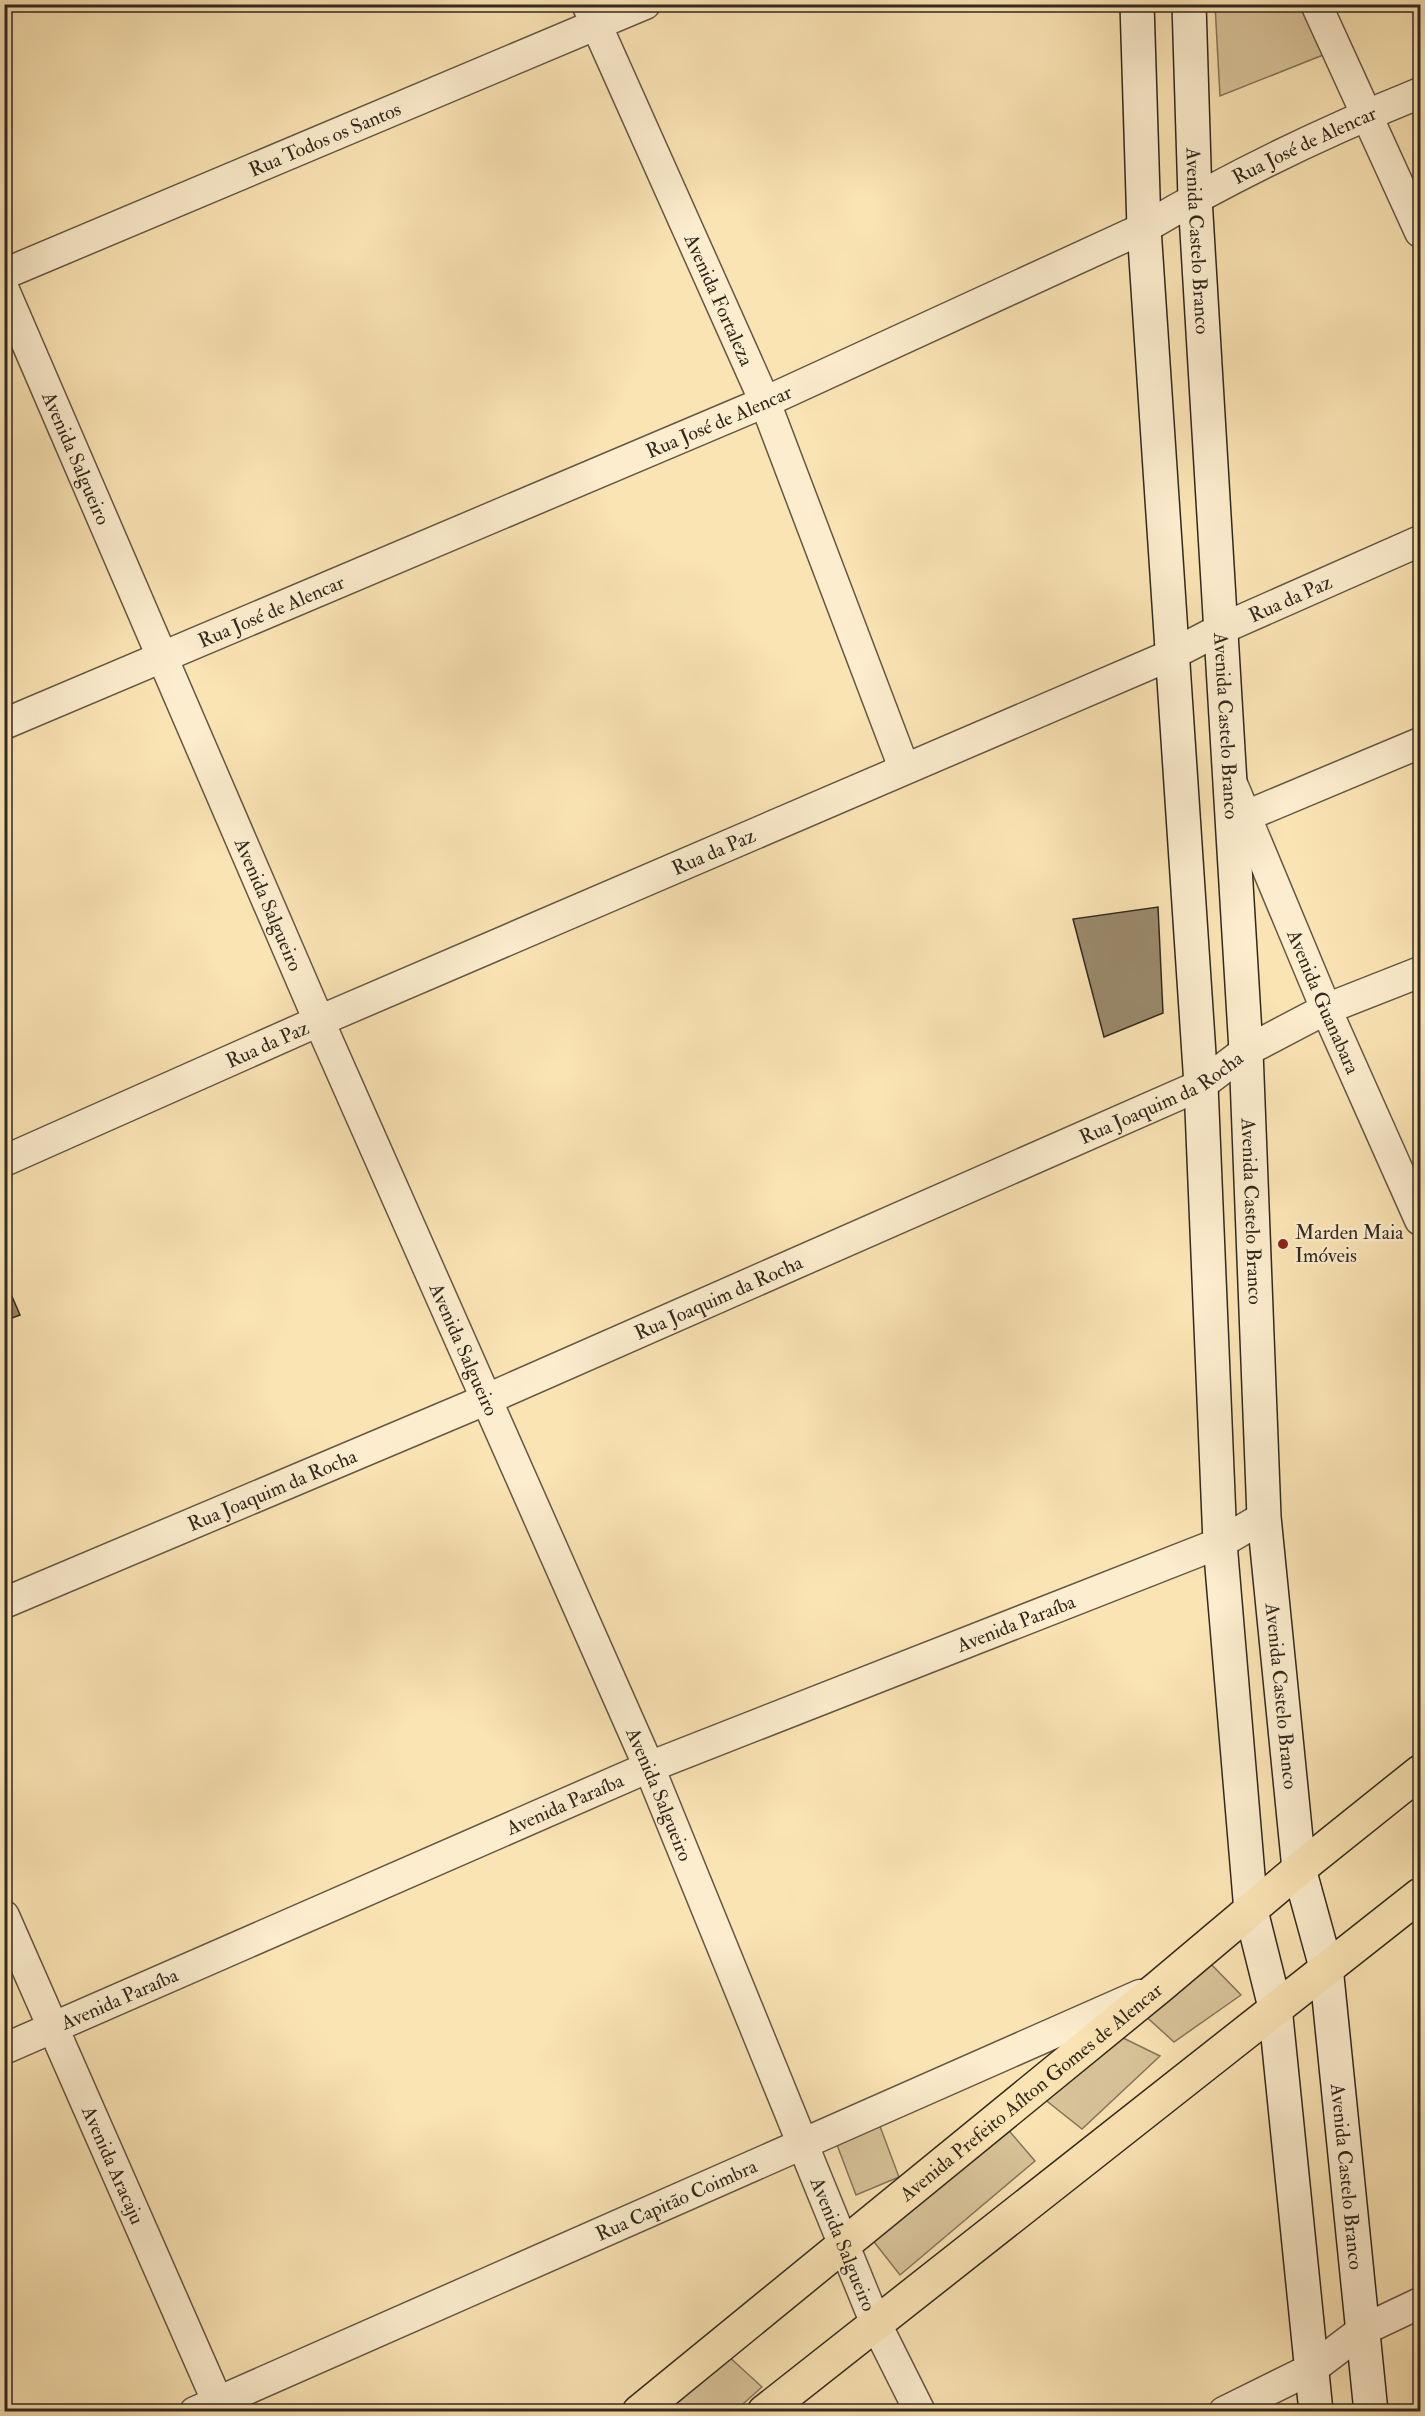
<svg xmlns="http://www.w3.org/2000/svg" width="1425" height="2416" font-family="'IM FELL Double Pica',serif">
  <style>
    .green { fill: #d9c49a; stroke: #85765c; stroke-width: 1.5 }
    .building { fill: #9a8a6c; stroke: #31291e; stroke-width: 1.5 }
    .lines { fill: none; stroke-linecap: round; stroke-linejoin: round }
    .street-casing { stroke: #645844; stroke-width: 33 }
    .secondary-casing { stroke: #31291e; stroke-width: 36 }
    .primary-casing { stroke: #31291e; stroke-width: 36 }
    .street { stroke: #fcedce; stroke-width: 30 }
    .secondary { stroke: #fcedce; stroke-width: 33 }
    .primary { stroke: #fbe4b4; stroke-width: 33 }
    .poi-dot { fill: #8f2418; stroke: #fcedce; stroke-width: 2 }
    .labels { text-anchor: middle; stroke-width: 4.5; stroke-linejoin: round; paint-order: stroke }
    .street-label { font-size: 20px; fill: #31291e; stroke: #fcedce }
    .poi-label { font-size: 20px; fill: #31291e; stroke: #fcedce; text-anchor: start }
  </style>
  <rect width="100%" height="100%" fill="#fbe4b4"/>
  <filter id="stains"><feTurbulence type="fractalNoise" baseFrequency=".00333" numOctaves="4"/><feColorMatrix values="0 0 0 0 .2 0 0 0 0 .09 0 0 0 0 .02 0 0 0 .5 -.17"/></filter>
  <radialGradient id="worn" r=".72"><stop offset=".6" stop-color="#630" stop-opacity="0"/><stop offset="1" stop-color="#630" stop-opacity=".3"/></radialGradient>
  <g class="green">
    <path d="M 1215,5 L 1300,5 L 1323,55 L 1220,96 Z"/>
    <path d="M 1209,1962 L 1241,1995 L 1174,2042 L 1141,2012 Z"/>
    <path d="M 1115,2034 L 1160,2056 L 1082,2129 L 1038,2094 Z"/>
    <path d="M 878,2121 L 899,2177 L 856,2195 L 834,2137 Z"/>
    <path d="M 1005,2126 L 1035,2161 L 900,2275 L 871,2238 Z"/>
    <path d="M 727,2355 L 762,2387 L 735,2411 L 655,2412 Z"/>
  </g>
  <g class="building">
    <path d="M 1158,907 L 1163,1013 L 1104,1037 L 1073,919 Z"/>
    <path d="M 4,1278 L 20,1315 L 4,1321 Z"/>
  </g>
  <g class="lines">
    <defs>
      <g id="street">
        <path id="s1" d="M 587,4 L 765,402 L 904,768"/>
        <path d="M 1316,4 L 1420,232"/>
        <path id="s2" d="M 4,274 L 645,4"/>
        <path id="s3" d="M 4,290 L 319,1021 L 649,1767 L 876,2324 L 920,2412"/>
        <path id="s4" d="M 4,724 L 765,402 L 1144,228 C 1232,176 1326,131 1420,93"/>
        <path id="s5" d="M 1233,786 L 1326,1009 L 1420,1220"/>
        <path d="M 1246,816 L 1420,743"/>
        <path id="s6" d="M 4,1161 L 319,1021 L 1171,655 L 1221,629 L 1420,541"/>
        <path id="s7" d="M 4,1603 L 485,1400 L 1201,1085 L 1246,1051 L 1326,1009 L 1420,972"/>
        <path id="s8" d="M 4,1916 L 222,2412"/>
        <path id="s9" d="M 4,2049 L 649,1767 L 1220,1543 L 1264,1517"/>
        <path id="s10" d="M 195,2412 L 1140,1995"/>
        <path d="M 1224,2412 L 1313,2368 L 1363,2330 L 1420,2303"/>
      </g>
      <g id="secondary">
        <path d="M 1137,4 L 1144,228 L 1201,1085 L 1220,1543 L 1251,1911 L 1275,2007 L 1316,2412"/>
        <path id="s11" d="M 1189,4 L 1195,198 L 1246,1051 L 1264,1517 L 1299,1869 L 1326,1967 L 1371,2412"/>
      </g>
      <g id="primary">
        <path id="s12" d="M 639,2412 L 1159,1987 L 1299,1869 L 1420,1772"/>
        <path d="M 764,2412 L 1420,1895"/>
      </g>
    </defs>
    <use href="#street" class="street-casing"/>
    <use href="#secondary" class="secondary-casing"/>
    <use href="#primary" class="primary-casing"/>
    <use href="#street" class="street"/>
    <use href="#secondary" class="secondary"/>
    <use href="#primary" class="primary"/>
  </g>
  <circle class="poi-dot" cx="1283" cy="1244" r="6"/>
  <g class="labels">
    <g class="street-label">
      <text dy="7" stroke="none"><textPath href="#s2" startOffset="348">Rua Todos os Santos</textPath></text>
      <text dy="7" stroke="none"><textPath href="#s4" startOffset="1424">Rua José de Alencar</textPath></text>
      <text dy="7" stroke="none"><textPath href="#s11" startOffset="237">Avenida Castelo Branco</textPath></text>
      <text dy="7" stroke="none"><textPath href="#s1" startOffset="324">Avenida Fortaleza</textPath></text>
      <text dy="7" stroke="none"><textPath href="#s4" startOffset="776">Rua José de Alencar</textPath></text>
      <text dy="7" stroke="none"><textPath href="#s3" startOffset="183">Avenida Salgueiro</textPath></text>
      <text dy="7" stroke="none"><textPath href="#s6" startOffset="1404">Rua da Paz</textPath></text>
      <text dy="7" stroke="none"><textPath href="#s4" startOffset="290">Rua José de Alencar</textPath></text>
      <text dy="7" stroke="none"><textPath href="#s11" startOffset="723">Avenida Castelo Branco</textPath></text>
      <text dy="7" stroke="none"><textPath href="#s6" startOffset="774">Rua da Paz</textPath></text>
      <text dy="7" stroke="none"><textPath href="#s3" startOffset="669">Avenida Salgueiro</textPath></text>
      <text dy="7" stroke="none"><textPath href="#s5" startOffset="234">Avenida Guanabara</textPath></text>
      <text dy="7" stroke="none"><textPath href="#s6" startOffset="288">Rua da Paz</textPath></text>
      <text dy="7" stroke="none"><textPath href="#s7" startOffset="1263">Rua Joaquim da Rocha</textPath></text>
      <text dy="7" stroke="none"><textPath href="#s11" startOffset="1209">Avenida Castelo Branco</textPath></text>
      <text dy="7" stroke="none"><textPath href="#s7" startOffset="777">Rua Joaquim da Rocha</textPath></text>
      <text dy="7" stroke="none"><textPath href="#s3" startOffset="1155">Avenida Salgueiro</textPath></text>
      <text dy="7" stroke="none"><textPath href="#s7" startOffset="291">Rua Joaquim da Rocha</textPath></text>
      <text dy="7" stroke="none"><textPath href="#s9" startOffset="1098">Avenida Paraíba</textPath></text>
      <text dy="7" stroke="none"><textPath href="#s11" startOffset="1695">Avenida Castelo Branco</textPath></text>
      <text dy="7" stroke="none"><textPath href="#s3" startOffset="1641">Avenida Salgueiro</textPath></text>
      <text dy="7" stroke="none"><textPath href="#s9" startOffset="612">Avenida Paraíba</textPath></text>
      <text dy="7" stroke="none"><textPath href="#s9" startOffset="126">Avenida Paraíba</textPath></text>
      <text dy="7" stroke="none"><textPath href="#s12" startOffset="506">Avenida Prefeito Aílton Gomes de Alencar</textPath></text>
      <text dy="7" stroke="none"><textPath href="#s8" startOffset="272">Avenida Aracaju</textPath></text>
      <text dy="7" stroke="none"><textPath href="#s11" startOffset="2181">Avenida Castelo Branco</textPath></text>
      <text dy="7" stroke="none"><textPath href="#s10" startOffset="526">Rua Capitão Coimbra</textPath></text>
      <text dy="7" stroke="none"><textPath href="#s3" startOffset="2127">Avenida Salgueiro</textPath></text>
    </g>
    <g class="poi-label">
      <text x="1295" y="1239">Marden Maia<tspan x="1295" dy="23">Imóveis</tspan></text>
    </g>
  </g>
  <rect width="1425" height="2416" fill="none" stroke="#fbe4b4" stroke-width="24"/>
  <rect x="6" y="6" width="1413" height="2404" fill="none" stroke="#31291e" stroke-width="3"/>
  <rect x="12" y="12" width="1401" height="2392" fill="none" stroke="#31291e" stroke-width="1.5"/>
  <rect width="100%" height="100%" filter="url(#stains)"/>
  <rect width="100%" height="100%" fill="url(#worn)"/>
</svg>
